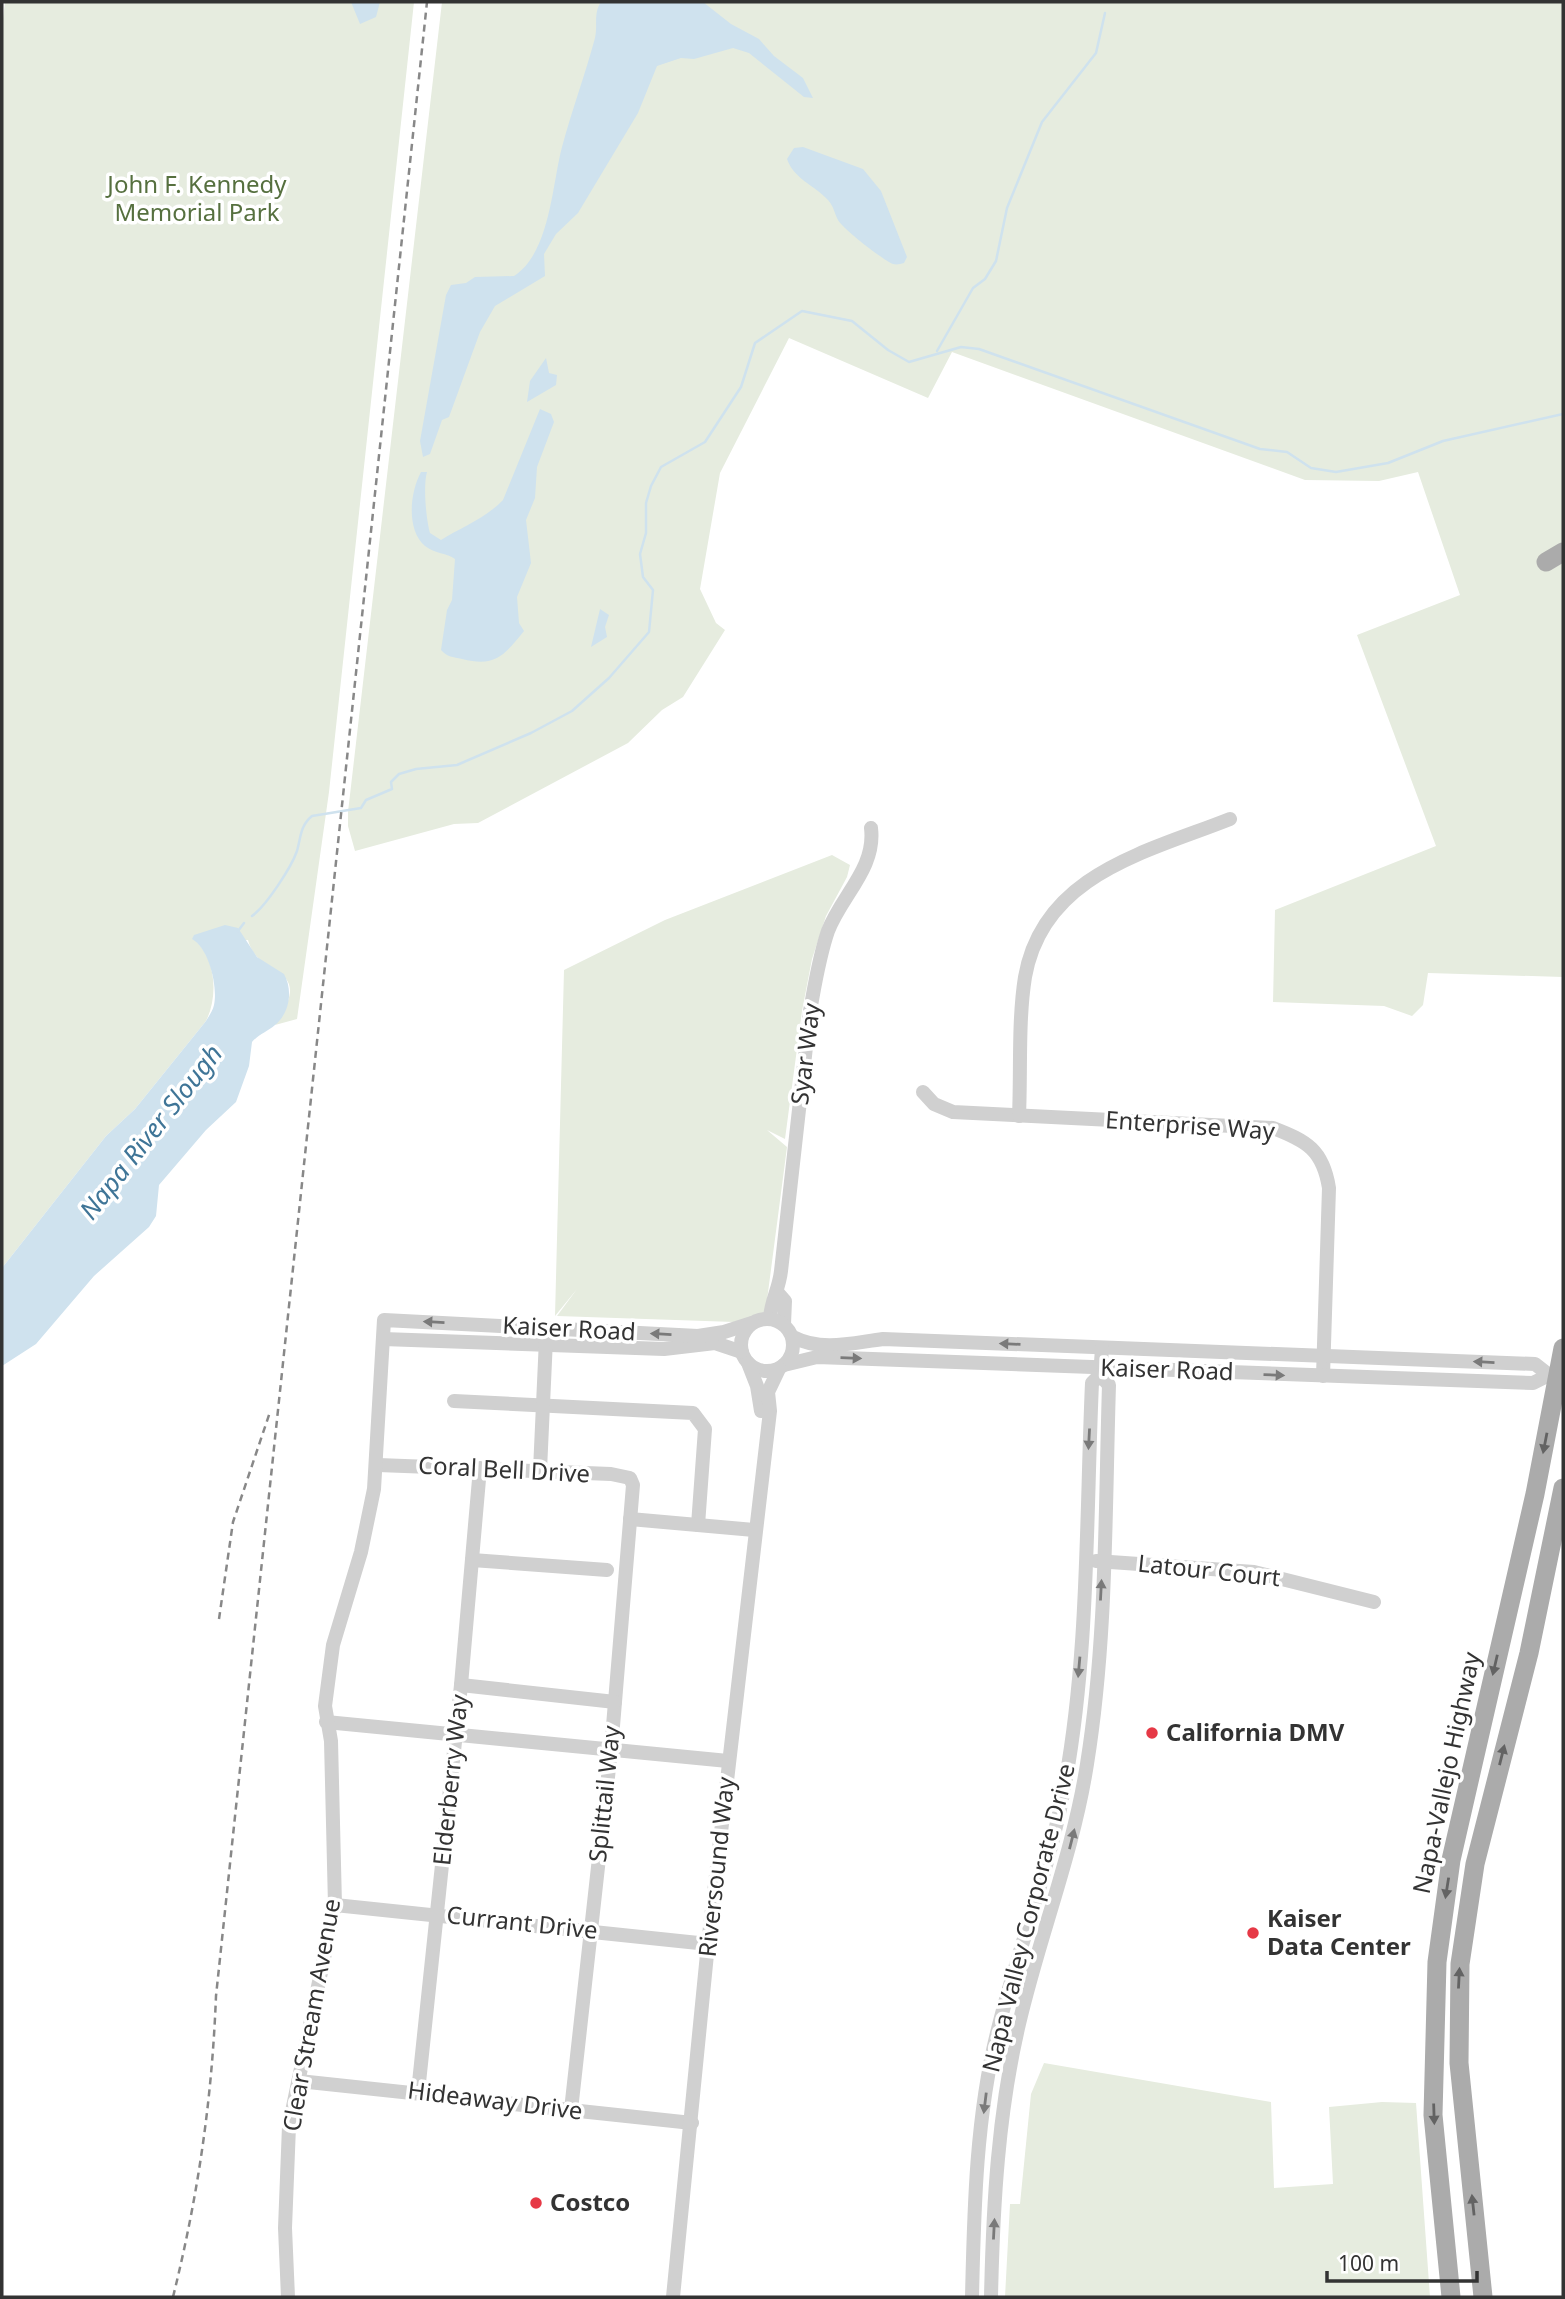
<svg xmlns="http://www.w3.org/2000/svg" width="1565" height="2299" font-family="'Noto Sans',sans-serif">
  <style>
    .green { fill: #e6ecdf }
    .water { fill: #cfe2ee }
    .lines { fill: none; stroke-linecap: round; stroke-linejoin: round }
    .stream { stroke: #cfe2ee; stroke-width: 2.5 }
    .minor { stroke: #d0d0d0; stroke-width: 14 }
    .major { stroke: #ababab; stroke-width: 19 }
    .rail { stroke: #888; stroke-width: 2.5; stroke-dasharray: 7 5; stroke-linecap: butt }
    .oneway { fill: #7a7a7a }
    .oneway2 { fill: #636363 }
    .poi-dot { fill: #e63946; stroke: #fff; stroke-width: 2.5 }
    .labels { text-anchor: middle; stroke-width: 7; stroke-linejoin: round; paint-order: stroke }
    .park-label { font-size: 24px; fill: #56703f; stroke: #fff }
    .street-label { font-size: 24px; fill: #333; stroke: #fff }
    .poi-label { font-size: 24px; font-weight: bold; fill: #333; stroke: #fff; text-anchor: start }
    .water-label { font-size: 26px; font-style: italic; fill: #3f7597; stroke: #fff }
  </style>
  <rect width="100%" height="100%" fill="#fff"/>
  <g class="green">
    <path d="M 5,2 L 414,2 L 329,792 L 297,1019 L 275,1025 C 317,962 259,982 248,940 L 197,942 C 216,961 218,997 206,1021 L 135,1109 L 106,1136 L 2,1268 L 2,27 Z"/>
    <path d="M 442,2 L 1563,2 L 1563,977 L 1428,973 L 1423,1005 L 1412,1016 L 1384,1006 L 1273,1002 L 1275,910 L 1436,846 L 1357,635 L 1460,595 L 1418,472 L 1379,481 L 1305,480 L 952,352 L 928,398 L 789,338 L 720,473 L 700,589 L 716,623 L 725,630 L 683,697 L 662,710 L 628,743 L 478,823 L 454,824 L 355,851 L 348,826 L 348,812 Z"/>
    <path d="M 832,855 L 850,865 L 847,877 L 826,916 L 812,959 L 802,1011 L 785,1139 L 767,1130 L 787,1147 L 764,1323 L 557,1316 L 577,1289 L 555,1316 L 564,970 L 665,920 Z"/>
    <path d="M 1044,2063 L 1271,2102 L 1274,2188 L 1333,2184 L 1329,2107 L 1382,2102 L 1416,2103 L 1430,2297 L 1005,2297 L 1010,2204 L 1020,2204 L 1031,2094 Z"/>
  </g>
  <g class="water">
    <path d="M 351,2 L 380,2 L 376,17 L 360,24 Z"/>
    <path d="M 601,2 L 703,2 L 731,24 L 759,39 L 774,56 L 803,78 L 813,98 L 804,97 L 749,53 L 733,48 L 694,59 L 681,58 L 657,66 L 638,113 L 578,213 L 556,234 L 544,254 L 545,276 L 495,306 L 480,332 L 449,417 L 442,420 L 430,454 L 423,457 L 420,441 L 446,295 L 451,285 L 466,283 L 475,277 L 514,276 C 550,253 552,185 562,147 C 572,110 585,75 595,38 C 598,25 593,14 601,2 Z"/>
    <path d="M 803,147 L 863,169 L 881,191 L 907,257 L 904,263 C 900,264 897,265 893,264 C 884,261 842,228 838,220 C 834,212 834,207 828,200 C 814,185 794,179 787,159 L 794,148 Z"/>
    <path d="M 546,358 L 549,373 L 557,375 L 556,385 L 527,402 L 530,381 Z"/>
    <path d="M 540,409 L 551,414 L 554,422 L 537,467 L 535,498 L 526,520 L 531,563 L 517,597 L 519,623 L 524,631 C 503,657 495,667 462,659 C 453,657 447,657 441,650 L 447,610 L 452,600 L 455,559 C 447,553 435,554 425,546 C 406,530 410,492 421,472 L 427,472 C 423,485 426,519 430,533 L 441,540 C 460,528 486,518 503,500 Z"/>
    <path d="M 600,609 L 609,615 L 605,627 L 607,637 L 591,647 Z"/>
    <path d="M 225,925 L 238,928 L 257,957 L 284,974 C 293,990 290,1013 275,1025 C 267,1032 259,1034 252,1042 L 249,1066 L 236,1102 L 206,1130 L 159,1185 L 156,1216 L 149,1227 L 94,1276 L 36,1344 L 2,1366 L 2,1268 L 106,1136 L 135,1109 L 206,1021 C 209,1016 213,1010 214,1005 C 218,987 209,948 192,939 L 194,935 Z"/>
  </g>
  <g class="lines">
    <g class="stream">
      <path d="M 937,351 L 973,288 L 985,279 L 996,261 L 1007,208 L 1042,122 L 1096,53 L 1105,13"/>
      <path d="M 252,916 C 266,906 291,868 297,851 C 301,837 300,826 312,816 L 361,808 L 366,800 L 392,789 L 391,782 L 399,774 L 416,769 L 457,765 L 531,733 L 572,711 L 609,678 L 649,632 L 653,590 L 643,577 L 640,554 L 646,533 L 646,503 L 651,486 L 661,467 L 705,442 L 741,387 L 755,343 L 802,311 L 852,321 L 888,350 L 909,362 L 961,347 L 979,349 L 1260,449 L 1287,452 L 1311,468 L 1336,472 L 1388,463 L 1443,441 L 1563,414"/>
      <path d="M 238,931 L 244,923"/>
    </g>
    <g class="minor">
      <path d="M 923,1092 L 934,1104 L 953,1112 L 1273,1128 C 1307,1141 1323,1150 1329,1188 L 1323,1376"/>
      <path d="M 1019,1116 C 1021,1070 1018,1021 1025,977 C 1043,874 1147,852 1230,819"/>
      <path d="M 778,1293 L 785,1301 L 784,1324"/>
      <path d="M 770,1318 C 771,1301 779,1289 781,1271 L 810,1011 C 815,984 819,957 828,931 C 842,895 876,868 871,828"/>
      <circle cx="767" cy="1345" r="26"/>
      <path d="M 793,1337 C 822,1352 852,1343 883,1339 L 1535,1364 L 1549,1375 L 1563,1377"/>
      <path d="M 383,1339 L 664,1349 L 715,1343 L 742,1352"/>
      <path d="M 748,1363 L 757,1386 L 761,1411"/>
      <path d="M 784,1365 L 817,1357 L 1533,1383 L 1549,1375"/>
      <path d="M 454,1401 L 693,1413 L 705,1429 L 698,1525"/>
      <path d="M 378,1465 L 611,1474 L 630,1478 L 633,1485 L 611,1750 L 571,2110"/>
      <path d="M 540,1470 L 546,1339"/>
      <path d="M 630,1519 L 754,1530"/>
      <path d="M 472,1560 L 607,1570"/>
      <path d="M 1096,1561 L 1254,1572 L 1374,1602"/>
      <path d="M 461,1685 L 615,1702"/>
      <path d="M 326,1722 L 728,1761"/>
      <path d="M 335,1905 L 708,1944"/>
      <path d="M 299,2081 L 692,2123"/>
      <path d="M 418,2092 L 461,1685 L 480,1468"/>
      <path d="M 288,2297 L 285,2228 L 289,2126 L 335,1905 L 331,1741 L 325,1706 L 333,1645 L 361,1552 L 374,1489 L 384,1320 L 698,1336 L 724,1332 L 752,1323"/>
      <path d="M 673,2297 L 708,1944 L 770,1411 L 768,1392 L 779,1369"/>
      <path d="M 972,2297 C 974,2209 976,2115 998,2029 C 1018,1949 1049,1871 1064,1789 C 1089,1658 1086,1516 1092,1383 L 1100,1375 L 1102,1349"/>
      <path d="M 991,2297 C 993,2206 998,2113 1019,2024 C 1039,1937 1073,1854 1087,1764 C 1107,1640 1105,1511 1109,1385 L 1100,1375"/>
    </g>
    <g class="major">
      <path d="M 1546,562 L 1563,552"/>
      <path d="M 1451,2297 L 1433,2115 L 1437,1962 L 1451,1860 L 1535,1494 L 1563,1348"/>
      <path d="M 1483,2297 L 1459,2063 L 1460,1964 L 1475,1864 L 1529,1653 L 1563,1488"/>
    </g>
    <g class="rail">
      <path d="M 219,1619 L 233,1522 L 270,1412"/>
      <path d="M 173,2297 C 198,2196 212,2100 216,1996 L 427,2"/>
    </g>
  </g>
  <defs><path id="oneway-solid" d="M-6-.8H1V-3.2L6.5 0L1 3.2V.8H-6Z" transform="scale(1.75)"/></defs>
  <g class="oneway">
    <use href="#oneway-solid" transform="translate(434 1322) rotate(-177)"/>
    <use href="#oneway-solid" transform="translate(661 1334) rotate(-177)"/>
    <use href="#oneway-solid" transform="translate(1010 1344) rotate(-178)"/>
    <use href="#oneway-solid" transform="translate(851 1358) rotate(2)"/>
    <use href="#oneway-solid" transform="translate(1484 1362) rotate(-177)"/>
    <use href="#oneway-solid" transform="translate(1274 1375) rotate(2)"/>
    <use href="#oneway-solid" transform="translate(1089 1439) rotate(93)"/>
    <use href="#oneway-solid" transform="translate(1101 1590) rotate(-87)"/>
    <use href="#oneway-solid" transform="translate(1079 1667) rotate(95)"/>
    <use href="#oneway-solid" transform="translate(1072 1839) rotate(-76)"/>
    <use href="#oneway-solid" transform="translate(985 2103) rotate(97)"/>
    <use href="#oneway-solid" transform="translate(994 2229) rotate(-87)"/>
  </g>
  <g class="oneway2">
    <use href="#oneway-solid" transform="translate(1545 1443) rotate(101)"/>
    <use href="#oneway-solid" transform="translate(1495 1665) rotate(103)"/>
    <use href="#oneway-solid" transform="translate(1502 1755) rotate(-76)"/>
    <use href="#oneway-solid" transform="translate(1447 1888) rotate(99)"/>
    <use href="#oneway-solid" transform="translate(1459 1978) rotate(-87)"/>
    <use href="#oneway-solid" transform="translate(1434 2114) rotate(88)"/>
    <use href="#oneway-solid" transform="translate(1473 2205) rotate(-96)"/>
  </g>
  <g class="poi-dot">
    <circle cx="1152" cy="1733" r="7"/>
    <circle cx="1253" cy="1933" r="7"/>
    <circle cx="536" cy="2203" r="7"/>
  </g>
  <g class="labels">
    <g class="park-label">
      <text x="197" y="193">John F. Kennedy<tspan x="197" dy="28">Memorial Park</tspan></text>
    </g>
    <g class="street-label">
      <text transform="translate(806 1054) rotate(-83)" y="8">Syar Way</text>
      <text transform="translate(1190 1126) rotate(4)" y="8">Enterprise Way</text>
      <text transform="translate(569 1329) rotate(3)" y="8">Kaiser Road</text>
      <text transform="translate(1167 1370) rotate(2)" y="8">Kaiser Road</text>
      <text transform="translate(504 1470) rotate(3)" y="8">Coral Bell Drive</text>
      <text transform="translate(1209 1571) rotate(6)" y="8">Latour Court</text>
      <text transform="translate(1447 1773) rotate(-78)" y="8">Napa-Vallejo Highway</text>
      <text transform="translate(451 1780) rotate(-84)" y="8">Elderberry Way</text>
      <text transform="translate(605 1794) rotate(-84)" y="8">Splittail Way</text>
      <text transform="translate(717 1867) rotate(-84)" y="8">Riversound Way</text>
      <text transform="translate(1029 1918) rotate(-76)" y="8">Napa Valley Corporate Drive</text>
      <text transform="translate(522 1923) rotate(6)" y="8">Currant Drive</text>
      <text transform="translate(312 2015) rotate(-80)" y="8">Clear Stream Avenue</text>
      <text transform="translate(495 2101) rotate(7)" y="8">Hideaway Drive</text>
    </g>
    <g class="poi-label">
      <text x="1166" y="1741">California DMV</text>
      <text x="1267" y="1927">Kaiser<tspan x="1267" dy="28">Data Center</tspan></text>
      <text x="550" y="2211">Costco</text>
    </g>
    <g class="water-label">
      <text transform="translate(151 1132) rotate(-52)" y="9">Napa River Slough</text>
    </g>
  </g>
  <rect width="1565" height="2299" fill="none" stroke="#333333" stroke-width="7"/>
  <path d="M1327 2271v10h150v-10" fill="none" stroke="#333333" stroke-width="3.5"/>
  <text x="1338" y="2271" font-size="21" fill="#333333" stroke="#ffffff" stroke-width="5" paint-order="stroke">100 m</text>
</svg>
